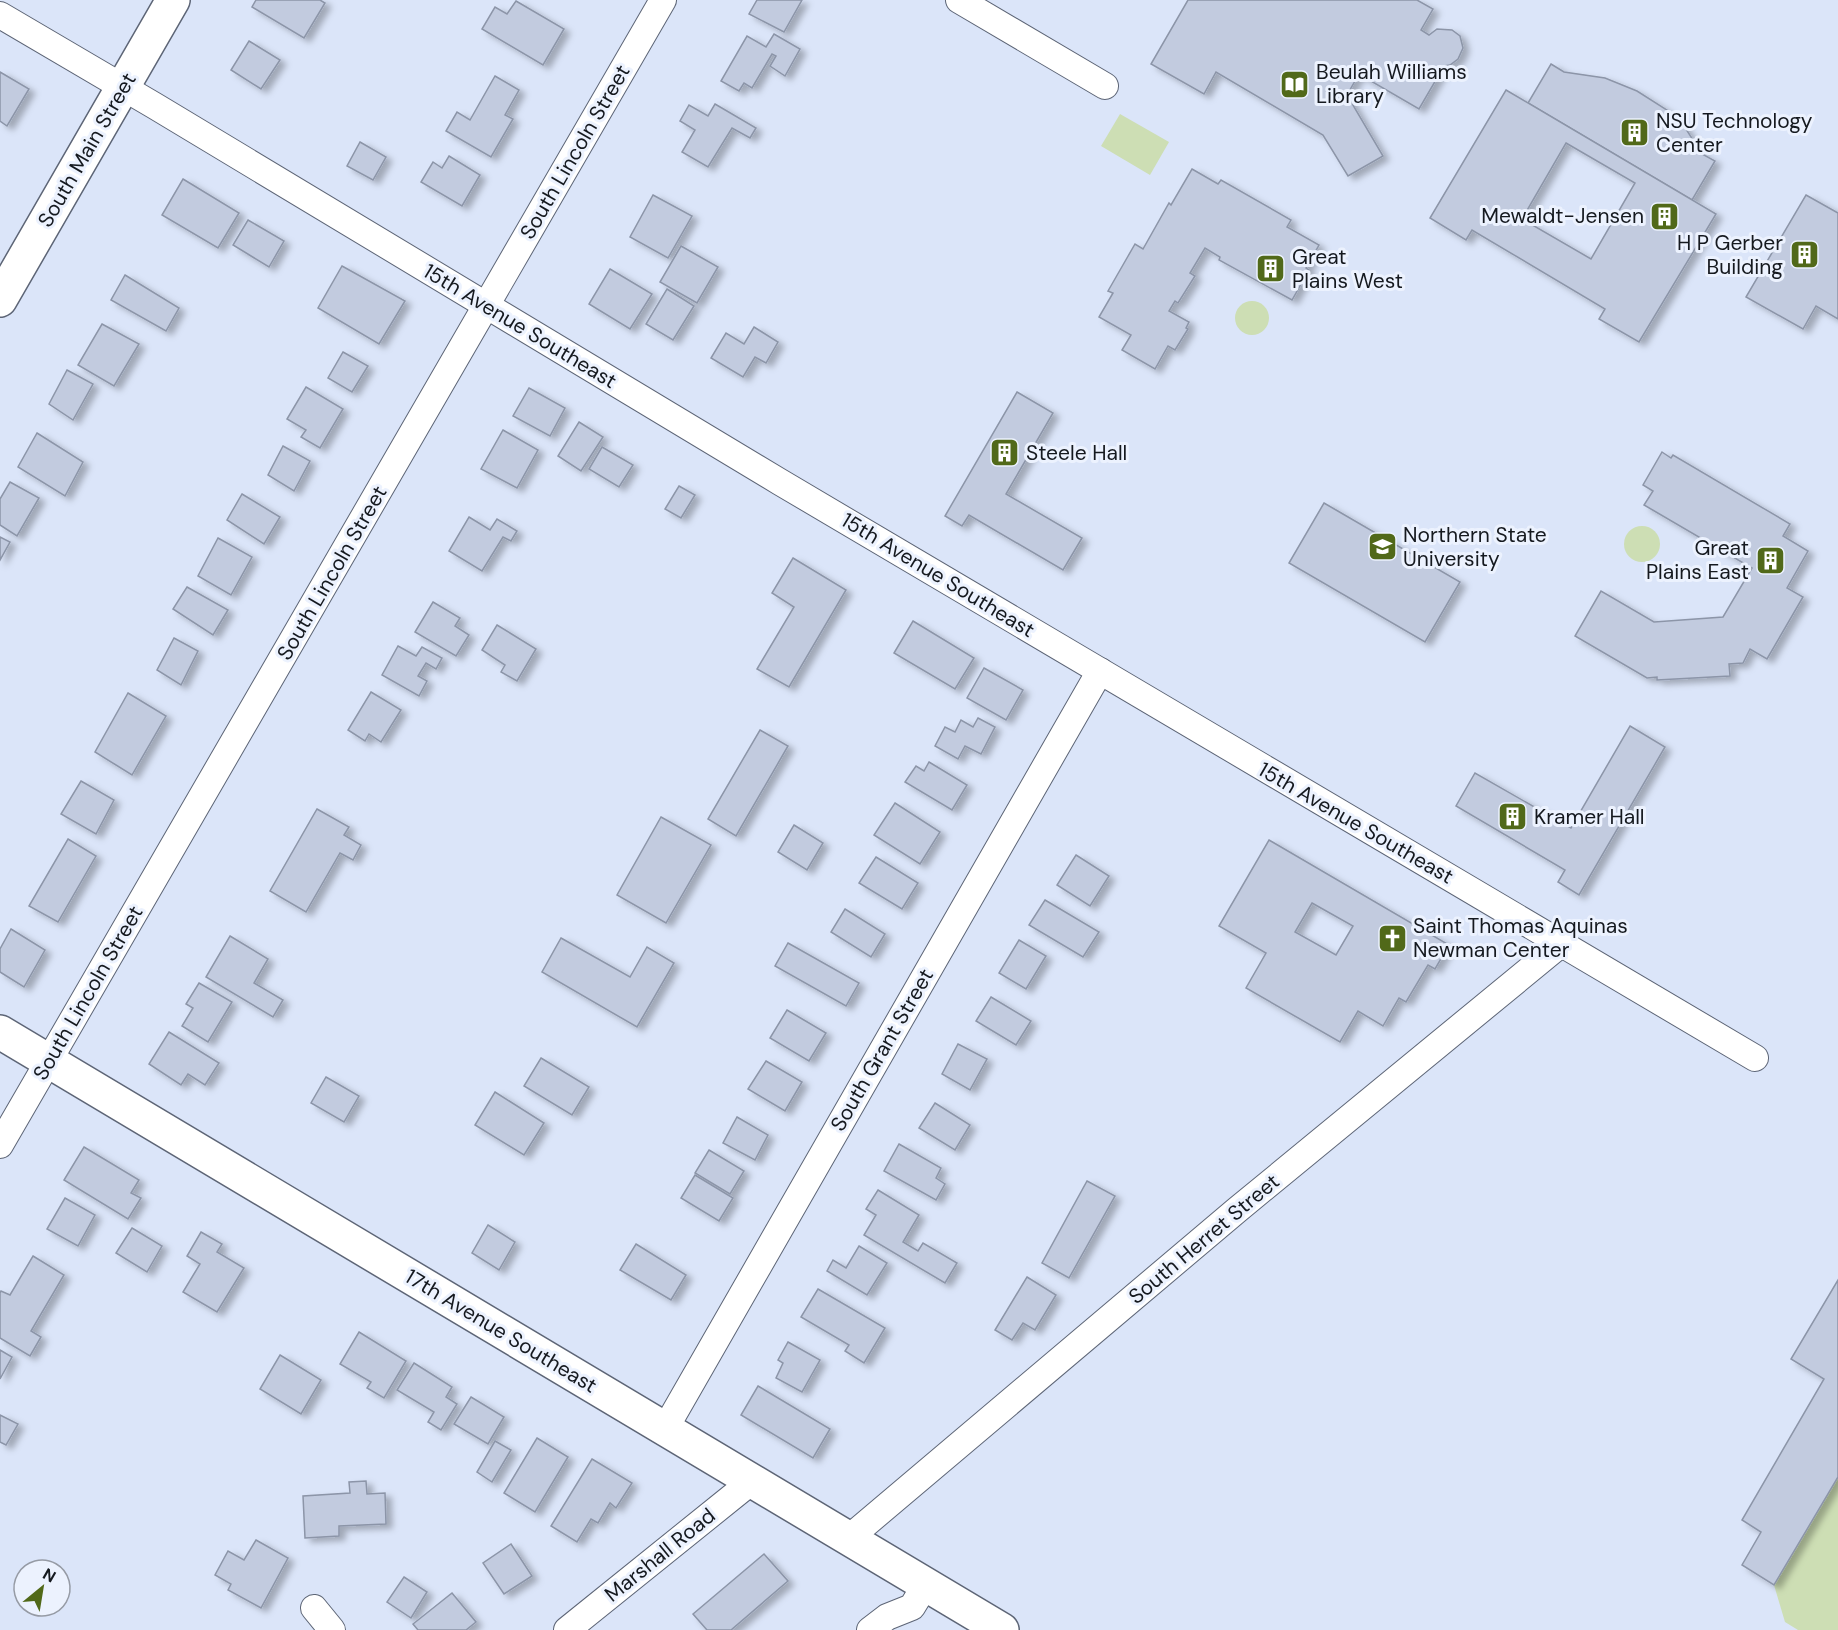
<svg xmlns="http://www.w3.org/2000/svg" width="1838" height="1630" font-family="'DM Sans',sans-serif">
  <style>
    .green { fill: #cddeb4 }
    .building { fill: #c2cbdf; stroke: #8c95a8; stroke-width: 1.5; fill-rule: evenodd; filter: url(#shadow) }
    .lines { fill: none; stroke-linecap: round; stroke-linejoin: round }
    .street-casing { stroke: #5d6576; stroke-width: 28 }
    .secondary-casing { stroke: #5d6576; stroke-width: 36 }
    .street { stroke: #fff; stroke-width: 26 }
    .secondary { stroke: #fff; stroke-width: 33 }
    .labels { text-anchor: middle; stroke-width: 6; stroke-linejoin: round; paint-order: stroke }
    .poi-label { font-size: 21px; fill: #15191f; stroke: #ecf2fe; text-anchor: start }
    .street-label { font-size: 21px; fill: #15191f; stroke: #ecf2fe }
  </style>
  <defs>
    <filter id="shadow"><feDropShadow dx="6" dy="4" stdDeviation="3" flood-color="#0004"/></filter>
  </defs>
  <rect width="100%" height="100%" fill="#dbe5f9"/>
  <g class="green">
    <path d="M 1120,114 L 1169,142 L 1150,175 L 1101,146 Z"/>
    <circle cx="1252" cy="318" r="17"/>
    <circle cx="1642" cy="544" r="18"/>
    <path d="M 1838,1477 L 1838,1630 L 1798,1630 L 1785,1622 L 1774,1585 Z"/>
  </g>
  <g class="building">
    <path d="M 256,0 L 320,0 L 325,3 L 304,38 L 252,7 Z"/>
    <path d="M 757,0 L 802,0 L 784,32 L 749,14 Z"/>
    <path d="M 1188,0 L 1417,0 L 1433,9 L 1421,30 L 1429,35 L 1437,29 L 1452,30 L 1460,36 L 1463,48 L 1458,59 L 1450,65 L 1444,66 L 1419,109 L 1359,74 L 1347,95 L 1383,156 L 1348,176 L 1323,135 L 1216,72 L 1204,94 L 1151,64 Z"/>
    <path d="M 516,1 L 564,29 L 543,65 L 482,29 L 495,7 L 507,14 Z"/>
    <path d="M 774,34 L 800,49 L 785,76 L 770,66 L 776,56 L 772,54 L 752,88 L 744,83 L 739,91 L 721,81 L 747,36 L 766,47 Z"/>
    <path d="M 249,41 L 280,60 L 261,89 L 231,70 Z"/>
    <path d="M 1551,64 L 1564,72 L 1605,78 L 1637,91 L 1667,110 L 1684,126 L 1702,154 L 1715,161 L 1692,200 L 1528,103 Z"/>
    <path d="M 0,72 L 29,89 L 7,126 L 0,121 Z"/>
    <path d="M 495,76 L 519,90 L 505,115 L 513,119 L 491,157 L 446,131 L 457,112 L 470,120 Z"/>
    <path d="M 1506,90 L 1716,214 L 1639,342 L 1599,319 L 1605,309 L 1472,230 L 1466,240 L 1430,218 ZM 1566,143 L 1635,183 L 1591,259 L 1522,219 Z"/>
    <path d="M 715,104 L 756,128 L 750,138 L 732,128 L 708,167 L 682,152 L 695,130 L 680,121 L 689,105 L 708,116 Z"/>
    <path d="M 360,142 L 386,157 L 373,180 L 347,166 Z"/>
    <path d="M 449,156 L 480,175 L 462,206 L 421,182 L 433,162 L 442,168 Z"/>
    <path d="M 1192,169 L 1218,184 L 1221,180 L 1291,220 L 1287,227 L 1319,245 L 1306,268 L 1309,270 L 1292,300 L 1219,260 L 1220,257 L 1205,248 L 1190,273 L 1195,276 L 1178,303 L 1175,301 L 1169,311 L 1189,322 L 1186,328 L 1188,329 L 1175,350 L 1168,346 L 1155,369 L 1122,350 L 1131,335 L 1099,317 L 1113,293 L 1108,291 L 1135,244 L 1143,249 L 1169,203 L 1171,205 Z"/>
    <path d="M 183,179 L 239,213 L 218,248 L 162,215 Z"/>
    <path d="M 653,195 L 692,216 L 668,258 L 630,237 Z"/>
    <path d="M 1806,195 L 1838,213 L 1838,319 L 1816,306 L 1803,329 L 1746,297 Z"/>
    <path d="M 248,220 L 284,241 L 269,267 L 233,245 Z"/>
    <path d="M 681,246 L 718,267 L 697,303 L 660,282 Z"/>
    <path d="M 342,266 L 405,301 L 379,344 L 318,308 Z"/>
    <path d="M 610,269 L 652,294 L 630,329 L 589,304 Z"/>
    <path d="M 125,275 L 179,308 L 166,331 L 111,300 Z"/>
    <path d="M 667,289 L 694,306 L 673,340 L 646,324 Z"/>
    <path d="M 102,324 L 139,344 L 114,386 L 78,365 Z"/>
    <path d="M 754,327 L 778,342 L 766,363 L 755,357 L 743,377 L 711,358 L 726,333 L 744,344 Z"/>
    <path d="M 343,352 L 368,366 L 352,392 L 328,378 Z"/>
    <path d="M 67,370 L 93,384 L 73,420 L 49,404 Z"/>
    <path d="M 306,387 L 343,409 L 320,448 L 301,437 L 306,430 L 287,419 Z"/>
    <path d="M 529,388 L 565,408 L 550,436 L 513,416 Z"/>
    <path d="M 1017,392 L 1053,413 L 1006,494 L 1082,538 L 1063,570 L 969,515 L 962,526 L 945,516 Z"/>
    <path d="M 579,422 L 603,437 L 581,471 L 558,456 Z"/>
    <path d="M 503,430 L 538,450 L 517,488 L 481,469 Z"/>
    <path d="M 37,433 L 83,462 L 65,496 L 18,467 Z"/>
    <path d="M 283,446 L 310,461 L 294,491 L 268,475 Z"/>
    <path d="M 602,447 L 633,465 L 619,487 L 589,469 Z"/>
    <path d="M 1662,452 L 1671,458 L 1673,455 L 1790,524 L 1783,536 L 1808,551 L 1787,588 L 1803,597 L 1767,659 L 1750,649 L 1743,663 L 1729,664 L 1730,676 L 1657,680 L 1657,677 L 1647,678 L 1575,636 L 1601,591 L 1654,622 L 1723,617 L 1752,568 L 1644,505 L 1653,491 L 1643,485 Z"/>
    <path d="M 10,482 L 39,498 L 17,536 L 0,525 L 0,499 Z"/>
    <path d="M 679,486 L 695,495 L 681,518 L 665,509 Z"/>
    <path d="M 242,494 L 280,517 L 264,544 L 227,520 Z"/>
    <path d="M 1324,503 L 1460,582 L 1425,642 L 1289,563 Z"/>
    <path d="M 469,517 L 490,530 L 497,519 L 517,531 L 511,541 L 503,537 L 482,571 L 449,551 Z"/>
    <path d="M 0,537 L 10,542 L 0,560 Z"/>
    <path d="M 218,538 L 252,557 L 231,595 L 198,576 Z"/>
    <path d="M 793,558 L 846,590 L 789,687 L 757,669 L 794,607 L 772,593 Z"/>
    <path d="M 187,587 L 228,610 L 213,635 L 173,609 Z"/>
    <path d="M 433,602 L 460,618 L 455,626 L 469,635 L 456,656 L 415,632 Z"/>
    <path d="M 913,621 L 974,658 L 955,689 L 894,653 Z"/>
    <path d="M 497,625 L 536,649 L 517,681 L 501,672 L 505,665 L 482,650 Z"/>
    <path d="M 174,638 L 198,651 L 181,685 L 157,670 Z"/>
    <path d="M 398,646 L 416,656 L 422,647 L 442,658 L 436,669 L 426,663 L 418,676 L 427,681 L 419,696 L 382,675 Z"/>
    <path d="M 984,668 L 1023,690 L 1006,720 L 967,698 Z"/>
    <path d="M 371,692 L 401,710 L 381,742 L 369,734 L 365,741 L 348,730 Z"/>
    <path d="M 128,693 L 166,716 L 132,775 L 95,752 Z"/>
    <path d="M 978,718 L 995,727 L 981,754 L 965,746 L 958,759 L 935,746 L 945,727 L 955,732 L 961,720 L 973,727 Z"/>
    <path d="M 1630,726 L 1665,747 L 1579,895 L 1558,882 L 1565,870 L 1456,806 L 1475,773 L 1571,828 Z"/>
    <path d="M 760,730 L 788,746 L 736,836 L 708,819 Z"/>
    <path d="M 929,762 L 967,785 L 952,810 L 905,782 L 916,766 L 924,771 Z"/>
    <path d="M 81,781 L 114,800 L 96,834 L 61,814 Z"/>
    <path d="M 895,803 L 940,832 L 920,864 L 874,835 Z"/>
    <path d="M 317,809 L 349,827 L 344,835 L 361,845 L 353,860 L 340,853 L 306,912 L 270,891 Z"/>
    <path d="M 661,817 L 711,845 L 666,923 L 617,895 Z"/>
    <path d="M 794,825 L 823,843 L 807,870 L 778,852 Z"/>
    <path d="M 68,839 L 96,856 L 58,922 L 29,906 Z"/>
    <path d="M 1269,840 L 1449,945 L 1435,969 L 1428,965 L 1406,1002 L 1399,998 L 1383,1026 L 1358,1011 L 1340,1042 L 1246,988 L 1266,953 L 1219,926 ZM 1312,903 L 1353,926 L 1336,955 L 1295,932 Z"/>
    <path d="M 1076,855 L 1109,876 L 1090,906 L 1057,885 Z"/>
    <path d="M 876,857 L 918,883 L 902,909 L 859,883 Z"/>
    <path d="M 1045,900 L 1099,932 L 1083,957 L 1029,925 Z"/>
    <path d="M 845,909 L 885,934 L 871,957 L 831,932 Z"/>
    <path d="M 11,929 L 45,950 L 24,987 L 0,972 L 0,949 Z"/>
    <path d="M 230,936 L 268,959 L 254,983 L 283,1000 L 273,1017 L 206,977 Z"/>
    <path d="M 561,938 L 630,977 L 647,947 L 674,963 L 637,1027 L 542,972 Z"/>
    <path d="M 1019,940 L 1046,956 L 1026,989 L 999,973 Z"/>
    <path d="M 788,943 L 859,983 L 846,1006 L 775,966 Z"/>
    <path d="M 199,983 L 232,1002 L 208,1042 L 182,1026 L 193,1008 L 186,1004 Z"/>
    <path d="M 991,997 L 1031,1021 L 1016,1045 L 976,1021 Z"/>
    <path d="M 787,1010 L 826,1033 L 809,1061 L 770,1038 Z"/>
    <path d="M 169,1032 L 219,1063 L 205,1085 L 188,1074 L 181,1085 L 149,1064 Z"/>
    <path d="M 958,1044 L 987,1059 L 970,1090 L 942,1074 Z"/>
    <path d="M 541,1058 L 589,1087 L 572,1115 L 524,1086 Z"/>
    <path d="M 766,1061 L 802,1082 L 785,1111 L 748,1089 Z"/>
    <path d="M 326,1077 L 359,1096 L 344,1122 L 311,1103 Z"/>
    <path d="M 495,1092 L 544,1123 L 524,1155 L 475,1125 Z"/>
    <path d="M 935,1103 L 970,1125 L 955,1150 L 919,1128 Z"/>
    <path d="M 737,1117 L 768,1135 L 755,1160 L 723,1143 Z"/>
    <path d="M 899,1144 L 941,1168 L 936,1178 L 945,1184 L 936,1200 L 884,1171 Z"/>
    <path d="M 84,1147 L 139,1180 L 131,1193 L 141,1198 L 128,1219 L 64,1180 Z"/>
    <path d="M 709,1150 L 744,1171 L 730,1194 L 695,1173 Z"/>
    <path d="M 695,1175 L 733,1198 L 719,1221 L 681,1198 Z"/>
    <path d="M 1087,1181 L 1115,1196 L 1069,1278 L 1042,1263 Z"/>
    <path d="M 878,1190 L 919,1215 L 903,1242 L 918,1251 L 923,1243 L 957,1263 L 945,1283 L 864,1235 L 876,1215 L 866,1209 Z"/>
    <path d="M 65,1198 L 95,1215 L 78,1246 L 47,1229 Z"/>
    <path d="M 488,1225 L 515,1242 L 499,1270 L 472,1253 Z"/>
    <path d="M 132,1228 L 162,1246 L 147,1272 L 116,1253 Z"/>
    <path d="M 201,1232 L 222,1244 L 217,1252 L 244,1268 L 217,1312 L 183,1292 L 200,1264 L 187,1256 Z"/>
    <path d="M 636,1244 L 686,1275 L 671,1300 L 620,1270 Z"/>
    <path d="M 859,1246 L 887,1263 L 867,1295 L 827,1271 L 833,1260 L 846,1268 Z"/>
    <path d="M 33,1256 L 64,1275 L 31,1331 L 41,1337 L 30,1356 L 0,1338 L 0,1293 L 1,1291 L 10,1295 Z"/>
    <path d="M 1027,1277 L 1056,1295 L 1035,1330 L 1023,1323 L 1012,1340 L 995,1330 Z"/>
    <path d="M 1838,1280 L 1838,1477 L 1774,1585 L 1742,1565 L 1761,1532 L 1742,1520 L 1824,1379 L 1791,1359 Z"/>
    <path d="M 818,1289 L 885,1328 L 864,1363 L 845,1351 L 849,1345 L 801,1317 Z"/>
    <path d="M 359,1332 L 406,1361 L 384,1398 L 367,1388 L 371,1382 L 340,1364 Z"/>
    <path d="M 788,1342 L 820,1360 L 802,1392 L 776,1378 L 783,1363 L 778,1360 Z"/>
    <path d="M 0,1350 L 12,1357 L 0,1379 Z"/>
    <path d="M 280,1355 L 321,1380 L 301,1414 L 260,1389 Z"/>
    <path d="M 414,1363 L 452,1387 L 446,1397 L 457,1404 L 441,1430 L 428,1422 L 434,1412 L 397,1390 Z"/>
    <path d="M 758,1386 L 830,1429 L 813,1458 L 741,1415 Z"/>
    <path d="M 471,1397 L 504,1417 L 488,1444 L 454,1424 Z"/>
    <path d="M 0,1415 L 18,1424 L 6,1445 L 0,1442 Z"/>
    <path d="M 537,1438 L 568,1457 L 535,1512 L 504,1493 Z"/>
    <path d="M 495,1441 L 511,1450 L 492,1482 L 477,1472 Z"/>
    <path d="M 592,1459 L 632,1483 L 616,1508 L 610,1503 L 598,1523 L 591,1519 L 577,1542 L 551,1526 Z"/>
    <path d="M 366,1481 L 367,1494 L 385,1493 L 386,1524 L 339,1526 L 339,1536 L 305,1538 L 303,1496 L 350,1493 L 349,1482 Z"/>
    <path d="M 256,1540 L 288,1558 L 261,1608 L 228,1590 L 231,1584 L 215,1575 L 228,1551 L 244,1560 Z"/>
    <path d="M 511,1544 L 532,1576 L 504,1594 L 483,1563 Z"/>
    <path d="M 764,1554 L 788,1581 L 731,1630 L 707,1630 L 693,1614 Z"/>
    <path d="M 404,1577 L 427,1592 L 411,1618 L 387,1602 Z"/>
    <path d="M 452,1593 L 476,1622 L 466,1630 L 418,1630 L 413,1624 Z"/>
  </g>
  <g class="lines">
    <defs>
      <g id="street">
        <path d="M 959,0 L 1105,86"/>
        <path d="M 0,15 L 155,106 L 780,482 L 1755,1058"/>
        <path d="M 0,1145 L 663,0"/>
        <path d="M 665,1429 L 1100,671"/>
        <path d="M 849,1538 L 1237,1210 L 1562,943"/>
        <path d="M 314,1608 L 332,1630"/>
        <path d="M 567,1630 L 752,1481"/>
        <path d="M 870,1630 L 887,1617 L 912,1607 L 926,1584"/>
      </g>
      <g id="secondary">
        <path d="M 0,300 L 173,0"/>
        <path d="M 0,1032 L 1002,1630"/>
      </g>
    </defs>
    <use href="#street" class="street-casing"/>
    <use href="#secondary" class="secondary-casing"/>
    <use href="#street" class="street"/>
    <use href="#secondary" class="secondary"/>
  </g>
  <defs>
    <symbol id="library-square" viewBox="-11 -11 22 22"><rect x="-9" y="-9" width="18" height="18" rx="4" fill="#516919" stroke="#ecf2fe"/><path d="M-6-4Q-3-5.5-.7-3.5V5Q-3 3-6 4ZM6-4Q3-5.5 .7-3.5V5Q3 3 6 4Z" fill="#fff"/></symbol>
    <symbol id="building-square" viewBox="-11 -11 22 22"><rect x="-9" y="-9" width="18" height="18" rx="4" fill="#516919" stroke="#ecf2fe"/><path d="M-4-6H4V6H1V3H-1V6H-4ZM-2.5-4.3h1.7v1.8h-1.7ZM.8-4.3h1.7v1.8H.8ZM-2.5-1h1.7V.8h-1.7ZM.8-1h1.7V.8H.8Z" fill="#fff"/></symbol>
    <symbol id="university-square" viewBox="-11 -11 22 22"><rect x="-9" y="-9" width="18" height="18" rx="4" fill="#516919" stroke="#ecf2fe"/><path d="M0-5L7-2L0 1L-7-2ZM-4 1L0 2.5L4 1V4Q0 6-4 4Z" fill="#fff"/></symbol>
    <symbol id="church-square" viewBox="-11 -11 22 22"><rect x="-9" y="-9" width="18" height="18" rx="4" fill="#516919" stroke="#ecf2fe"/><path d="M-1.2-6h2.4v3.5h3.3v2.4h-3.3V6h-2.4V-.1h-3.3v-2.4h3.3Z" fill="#fff"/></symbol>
  </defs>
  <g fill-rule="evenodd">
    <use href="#library-square" x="1278" y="68" width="33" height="33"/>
    <use href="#building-square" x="1618" y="116" width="33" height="33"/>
    <use href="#building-square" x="1648" y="200" width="33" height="33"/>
    <use href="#building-square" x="1788" y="238" width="33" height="33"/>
    <use href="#building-square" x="1254" y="252" width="33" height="33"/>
    <use href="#building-square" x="988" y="436" width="33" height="33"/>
    <use href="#university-square" x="1366" y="530" width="33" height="33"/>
    <use href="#building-square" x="1754" y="544" width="33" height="33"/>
    <use href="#building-square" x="1496" y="800" width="33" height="33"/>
    <use href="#church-square" x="1376" y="922" width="33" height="33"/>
  </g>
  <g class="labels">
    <g class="poi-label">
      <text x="1316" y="79">Beulah Williams<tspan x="1316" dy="24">Library</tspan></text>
      <text x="1656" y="128">NSU Technology<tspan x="1656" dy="24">Center</tspan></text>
      <text x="1644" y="223" text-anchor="end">Mewaldt-Jensen</text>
      <text x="1783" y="250" text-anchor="end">H P Gerber<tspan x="1783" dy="24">Building</tspan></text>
      <text x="1292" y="264">Great<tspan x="1292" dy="24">Plains West</tspan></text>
      <text x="1026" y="460">Steele Hall</text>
      <text x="1403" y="542">Northern State<tspan x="1403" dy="24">University</tspan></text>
      <text x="1749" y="555" text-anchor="end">Great<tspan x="1749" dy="24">Plains East</tspan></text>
      <text x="1534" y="824">Kramer Hall</text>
      <text x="1413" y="933">Saint Thomas Aquinas<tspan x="1413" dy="24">Newman Center</tspan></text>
    </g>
    <g class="street-label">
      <text transform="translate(87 150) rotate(-60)" y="7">South Main Street</text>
      <text transform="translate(575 152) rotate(-60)" y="7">South Lincoln Street</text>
      <text transform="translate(520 326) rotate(31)" y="7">15th Avenue Southeast</text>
      <text transform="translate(332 573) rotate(-60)" y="7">South Lincoln Street</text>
      <text transform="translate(938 575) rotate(31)" y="7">15th Avenue Southeast</text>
      <text transform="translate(1356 823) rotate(30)" y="7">15th Avenue Southeast</text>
      <text transform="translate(88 993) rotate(-60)" y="7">South Lincoln Street</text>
      <text transform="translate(882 1050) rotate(-60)" y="7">South Grant Street</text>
      <text transform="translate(1204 1239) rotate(-40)" y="7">South Herret Street</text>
      <text transform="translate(501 1331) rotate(31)" y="7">17th Avenue Southeast</text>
      <text transform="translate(660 1555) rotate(-39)" y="7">Marshall Road</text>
    </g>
  </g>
  <g transform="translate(42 1588) rotate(30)"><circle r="28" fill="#ecf2fe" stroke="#969ba5" stroke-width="1.5"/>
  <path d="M0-4.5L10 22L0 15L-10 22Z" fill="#516919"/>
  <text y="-9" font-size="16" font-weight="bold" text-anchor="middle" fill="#15191f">N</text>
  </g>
</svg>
